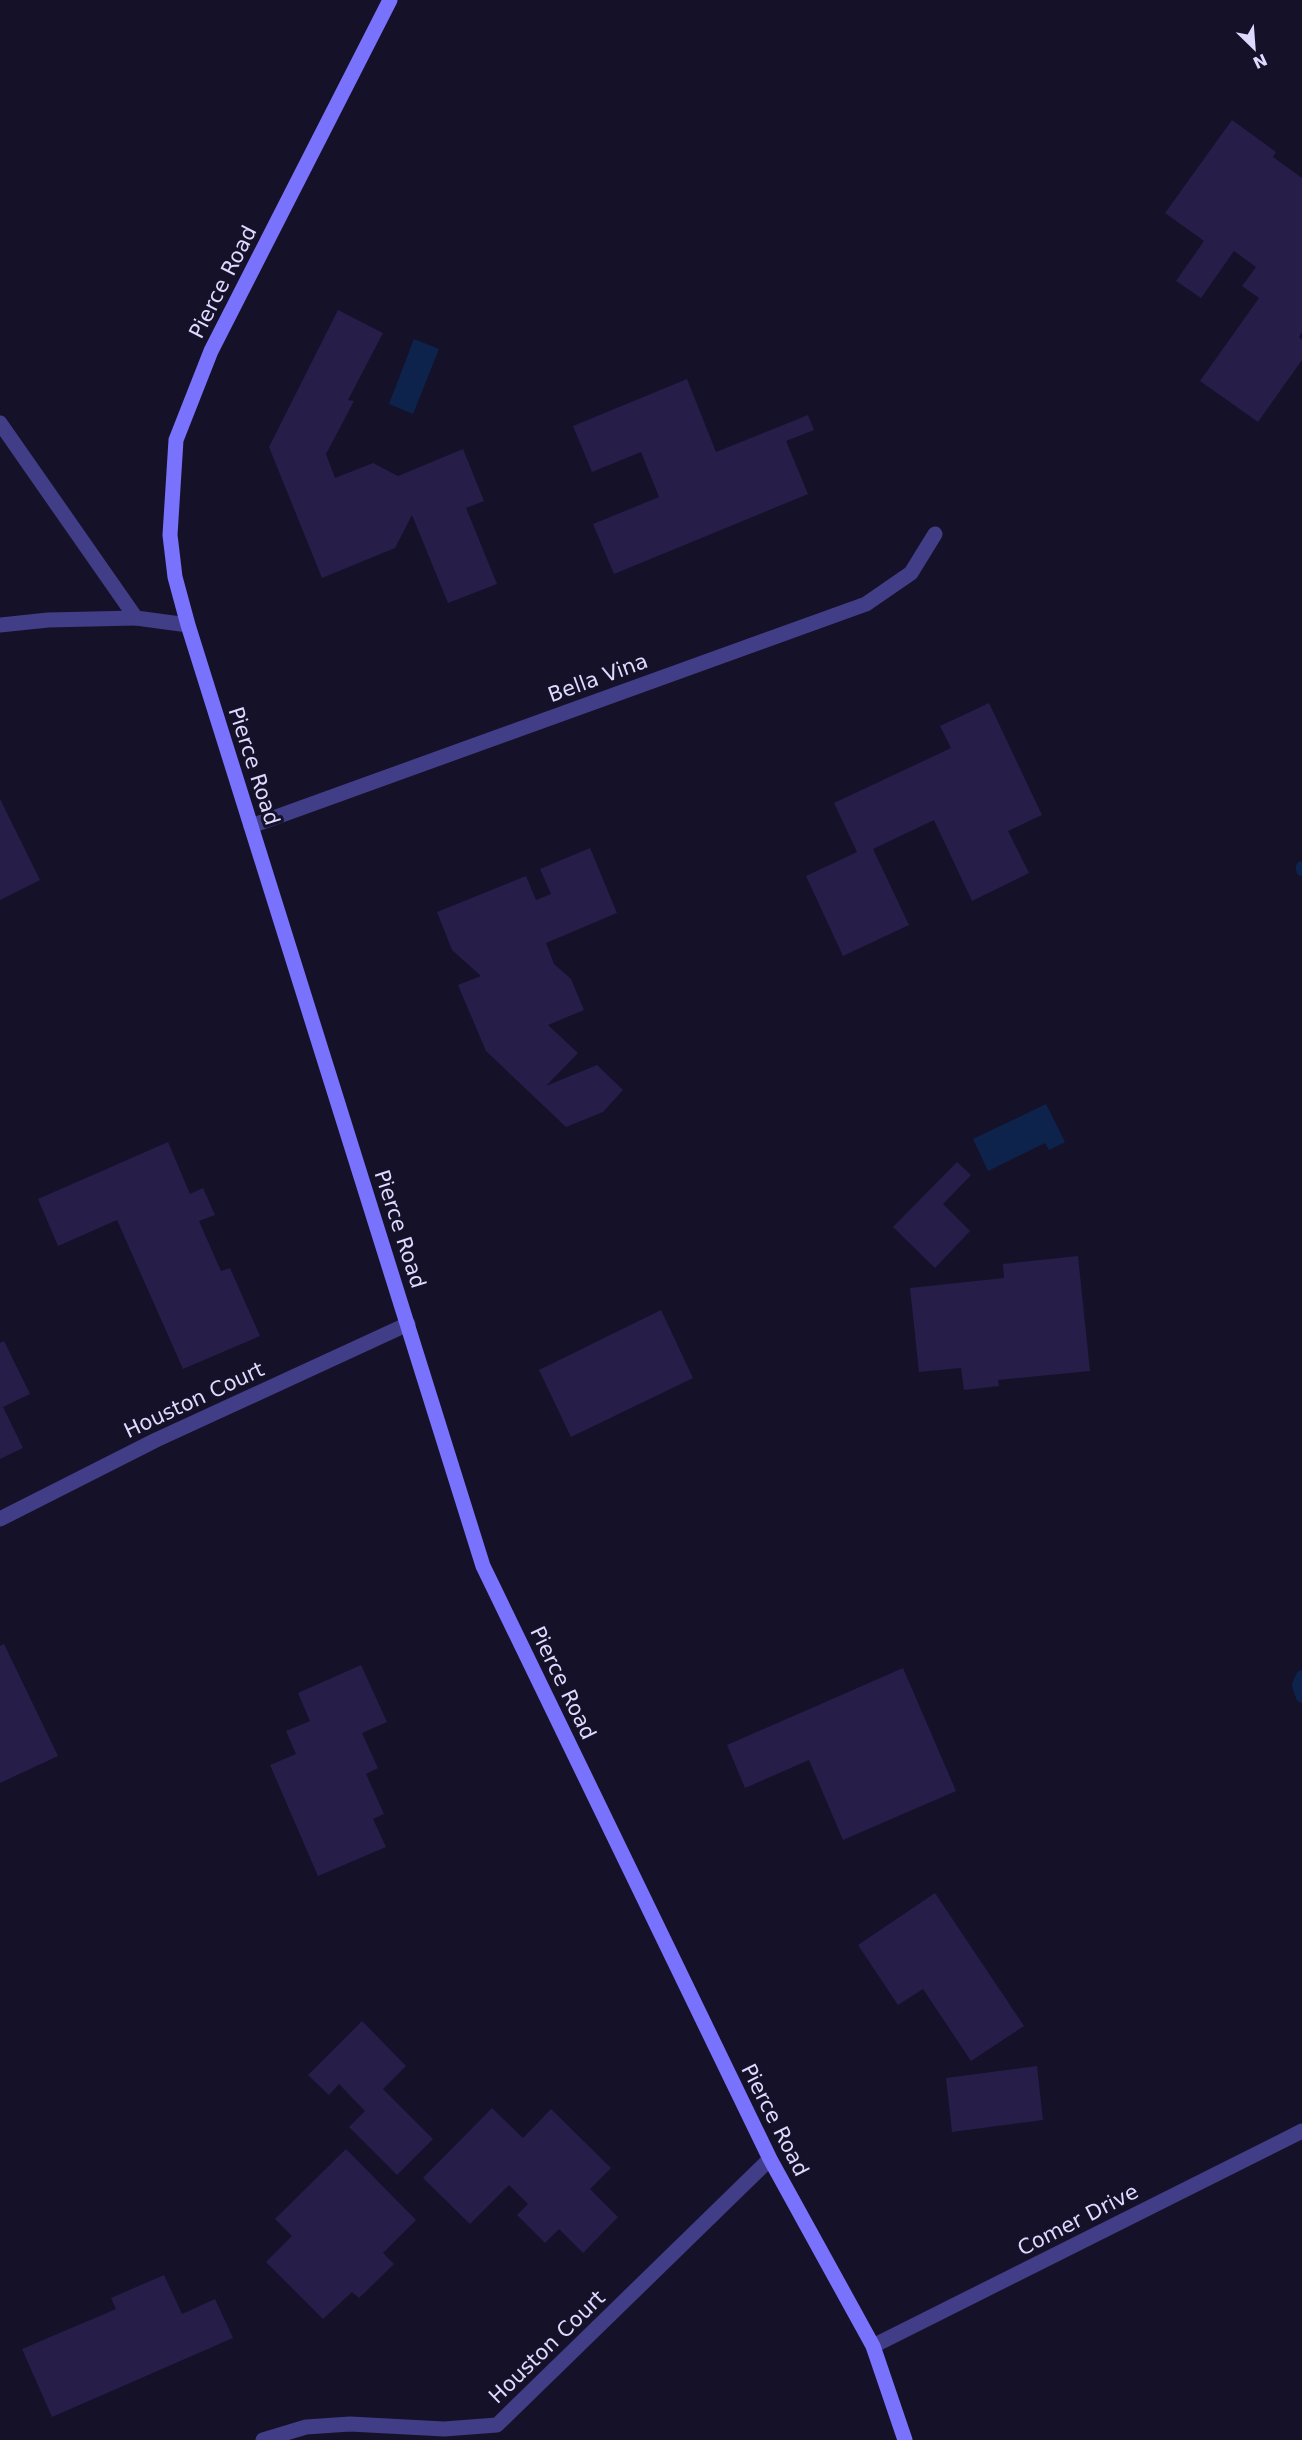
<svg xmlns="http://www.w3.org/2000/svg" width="1302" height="2440" font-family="'DejaVu Sans',sans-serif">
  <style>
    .water { fill: #0e234b }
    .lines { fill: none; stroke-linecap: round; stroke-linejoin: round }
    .stream { stroke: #0e234b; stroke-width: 12 }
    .building { fill: #271d49 }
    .lane { stroke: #413d87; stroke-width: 15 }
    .street { stroke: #413d87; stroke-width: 15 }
    .secondary { stroke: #7872fd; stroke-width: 15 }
    .labels { text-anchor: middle; stroke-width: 6; stroke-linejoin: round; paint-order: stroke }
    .street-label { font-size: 21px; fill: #ded9fe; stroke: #151129 }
  </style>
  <rect width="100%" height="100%" fill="#151129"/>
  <g class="water">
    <path d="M 414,339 L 439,349 L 413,414 L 389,404 Z"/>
    <path d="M 1046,1104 L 1065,1142 L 1049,1150 L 1045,1143 L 988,1171 L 973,1139 Z"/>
  </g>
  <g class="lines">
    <g class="stream">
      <path d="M 1302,867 L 1302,870"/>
      <path d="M 1302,1676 L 1298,1685 L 1302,1697"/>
    </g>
  </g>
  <g class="building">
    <path d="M 1232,120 L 1276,152 L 1273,157 L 1302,178 L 1302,332 L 1299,337 L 1302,340 L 1302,360 L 1258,422 L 1200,381 L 1259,298 L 1242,286 L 1256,267 L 1234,251 L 1201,298 L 1176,281 L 1204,241 L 1165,213 Z"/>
    <path d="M 338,310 L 383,333 L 348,400 L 354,401 L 326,454 L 335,478 L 373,463 L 398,476 L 463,449 L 484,501 L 466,508 L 497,584 L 448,603 L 412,515 L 395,548 L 322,578 L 269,447 Z"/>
    <path d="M 687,379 L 716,452 L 808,415 L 814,430 L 786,441 L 808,494 L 614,574 L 593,524 L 659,497 L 641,452 L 592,472 L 573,426 Z"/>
    <path d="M 989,703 L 1042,815 L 1008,831 L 1029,873 L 972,901 L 934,820 L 873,849 L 909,925 L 843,956 L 806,876 L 857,852 L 834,803 L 951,748 L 940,726 Z"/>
    <path d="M 0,799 L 40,880 L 0,900 Z"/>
    <path d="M 590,848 L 617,913 L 546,943 L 554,964 L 571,979 L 584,1010 L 548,1025 L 578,1053 L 546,1086 L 597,1065 L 623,1090 L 603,1112 L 566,1127 L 486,1051 L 458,985 L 481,976 L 452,950 L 437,912 L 526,876 L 536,900 L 551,894 L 540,869 Z"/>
    <path d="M 168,1142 L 190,1194 L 203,1188 L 215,1215 L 199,1221 L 221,1271 L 230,1268 L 260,1336 L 183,1369 L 117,1220 L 58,1246 L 38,1199 Z"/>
    <path d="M 957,1162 L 971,1175 L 943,1204 L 970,1231 L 935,1268 L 893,1227 Z"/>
    <path d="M 1078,1256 L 1090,1371 L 998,1380 L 999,1386 L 964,1390 L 961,1368 L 919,1372 L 910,1288 L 1004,1278 L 1003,1264 Z"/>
    <path d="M 661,1310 L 693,1378 L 571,1437 L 539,1370 Z"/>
    <path d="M 4,1341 L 30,1394 L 3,1407 L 23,1448 L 0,1459 L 0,1343 Z"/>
    <path d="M 4,1644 L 58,1756 L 0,1783 L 0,1646 Z"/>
    <path d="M 361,1665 L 387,1722 L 362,1733 L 378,1768 L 366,1774 L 384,1814 L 373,1819 L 386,1847 L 318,1876 L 270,1765 L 296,1754 L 286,1731 L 310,1721 L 298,1693 Z"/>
    <path d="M 903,1668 L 956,1791 L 843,1840 L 809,1760 L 745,1788 L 727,1745 Z"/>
    <path d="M 935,1893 L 1024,2026 L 971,2061 L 923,1989 L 898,2005 L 858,1945 Z"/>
    <path d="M 362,2021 L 406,2066 L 383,2089 L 433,2139 L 397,2175 L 349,2127 L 365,2111 L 339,2084 L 329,2095 L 308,2075 Z"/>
    <path d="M 1037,2066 L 1043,2120 L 952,2132 L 946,2078 Z"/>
    <path d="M 492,2108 L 523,2138 L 551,2109 L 611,2168 L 590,2189 L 618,2217 L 583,2253 L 559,2229 L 545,2243 L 517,2215 L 528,2204 L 509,2185 L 470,2224 L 423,2178 Z"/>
    <path d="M 346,2149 L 416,2220 L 383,2253 L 394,2264 L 359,2298 L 352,2292 L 323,2319 L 266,2262 L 292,2236 L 275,2219 Z"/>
    <path d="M 164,2275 L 182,2314 L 215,2299 L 233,2338 L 52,2417 L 22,2349 L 116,2309 L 111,2298 Z"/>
  </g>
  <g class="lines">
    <g class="lane">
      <path d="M 0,423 L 136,618 L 188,625"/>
      <path d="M 0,625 L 48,620 L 136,618"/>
    </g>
    <g class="street">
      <path d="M 251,826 L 866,604 L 911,573 L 935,534"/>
      <path d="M 0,1519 L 156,1440 L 408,1324"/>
      <path d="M 873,2346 L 1302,2131"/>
      <path d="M 263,2440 L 306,2427 L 350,2424 L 444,2429 L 497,2425 L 770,2159"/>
    </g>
    <path class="secondary" d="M 390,0 L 211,351 L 176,440 L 170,535 L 175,577 L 188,625 L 483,1566 L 770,2159 L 873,2346 L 905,2440"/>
  </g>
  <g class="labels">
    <g class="street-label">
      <text transform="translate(223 282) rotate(-63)" y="7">Pierce Road</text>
      <text transform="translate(598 678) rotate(-20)" y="7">Bella Vina</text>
      <text transform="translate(254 766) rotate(72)" y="7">Pierce Road</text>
      <text transform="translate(400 1229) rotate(72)" y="7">Pierce Road</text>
      <text transform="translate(194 1400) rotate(-25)" y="7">Houston Court</text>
      <text transform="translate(563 1683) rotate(64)" y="7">Pierce Road</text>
      <text transform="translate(775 2120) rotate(63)" y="7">Pierce Road</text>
      <text transform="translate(1078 2220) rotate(-27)" y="7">Comer Drive</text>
      <text transform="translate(547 2347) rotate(-44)" y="7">Houston Court</text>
    </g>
  </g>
  <g transform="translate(1254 48) rotate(155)" stroke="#151129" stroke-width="4.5" paint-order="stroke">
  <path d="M0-4.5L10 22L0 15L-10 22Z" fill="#ded9fe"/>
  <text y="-9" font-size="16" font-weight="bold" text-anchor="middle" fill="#ded9fe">N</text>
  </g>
</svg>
